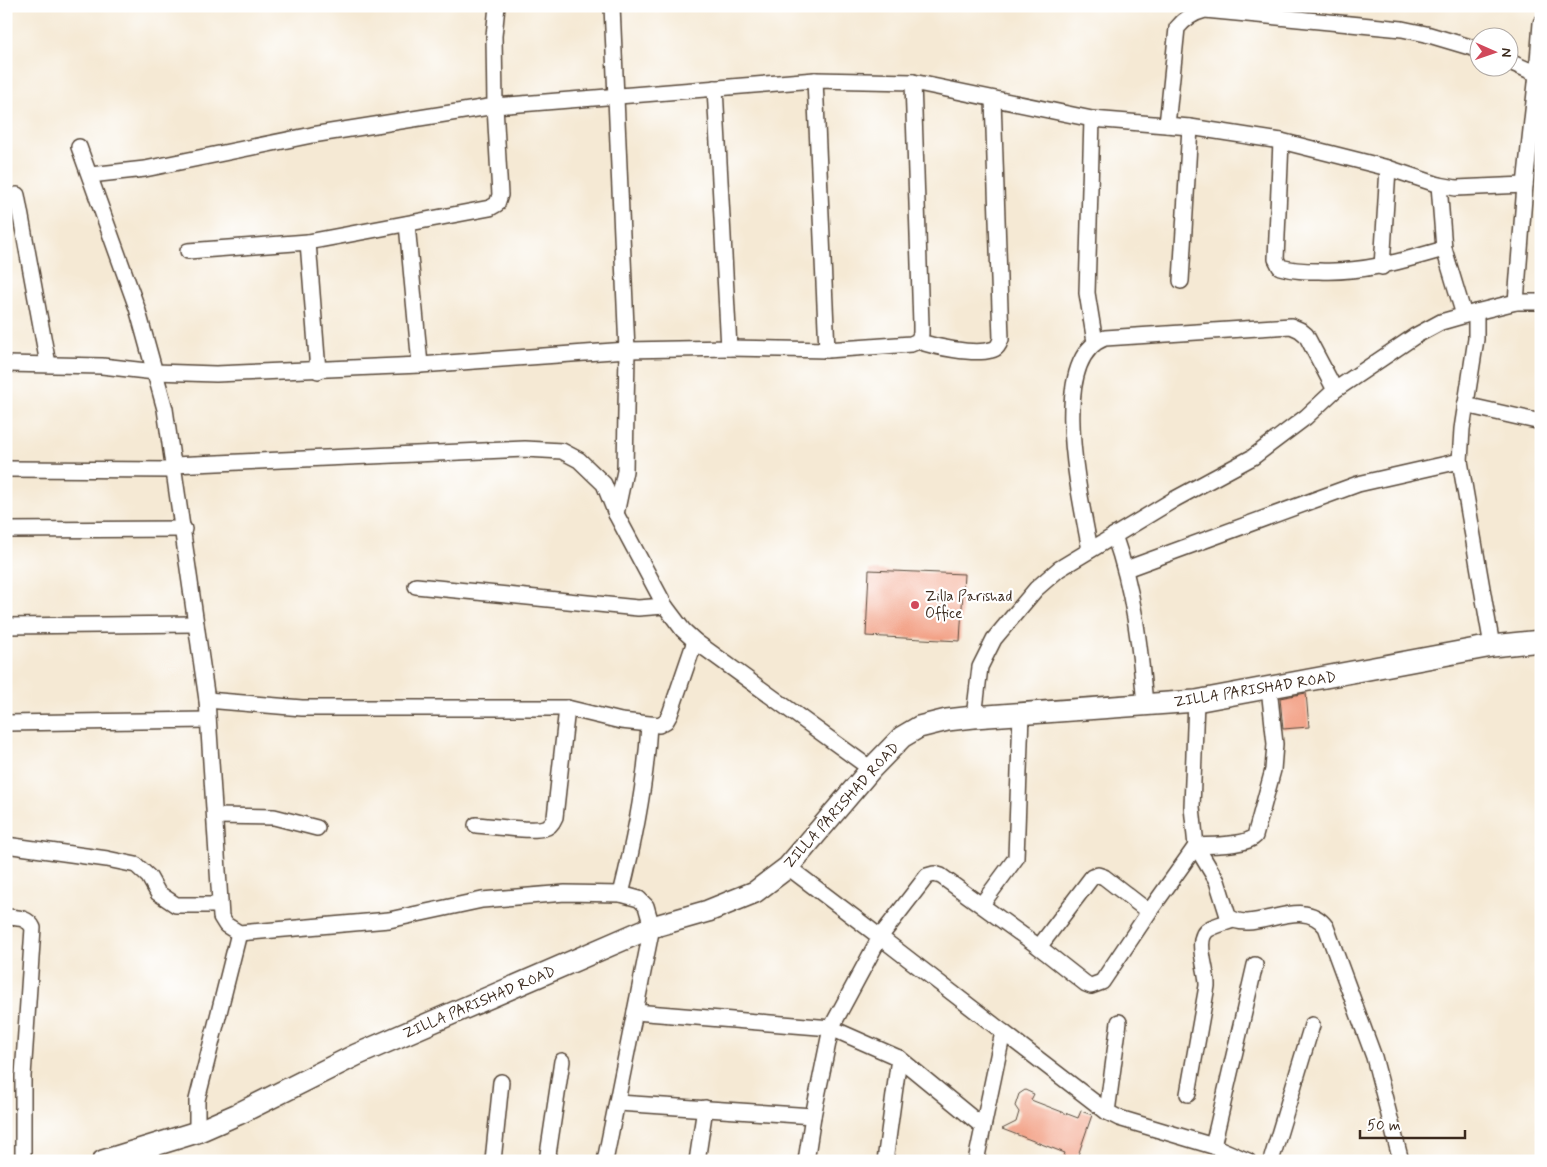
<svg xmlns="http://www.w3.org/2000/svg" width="1547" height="1167" font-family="Mynerve,sans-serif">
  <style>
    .building { fill: #f29e82 }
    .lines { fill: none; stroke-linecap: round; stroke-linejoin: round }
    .street-casing { stroke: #574739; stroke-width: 18 }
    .secondary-casing { stroke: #574739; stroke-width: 24 }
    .street { stroke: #fff; stroke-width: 15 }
    .secondary { stroke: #fff; stroke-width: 21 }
    .poi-dot { fill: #d1495b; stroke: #fff; stroke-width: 2 }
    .labels { text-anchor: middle; stroke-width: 4.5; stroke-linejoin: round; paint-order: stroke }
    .poi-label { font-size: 15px; fill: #3b2a1e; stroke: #fff; text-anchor: start }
    .street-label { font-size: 15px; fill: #3b2a1e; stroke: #fff }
  </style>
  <rect width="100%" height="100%" fill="#fff"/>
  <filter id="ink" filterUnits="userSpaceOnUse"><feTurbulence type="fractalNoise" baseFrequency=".02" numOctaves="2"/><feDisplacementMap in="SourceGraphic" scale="10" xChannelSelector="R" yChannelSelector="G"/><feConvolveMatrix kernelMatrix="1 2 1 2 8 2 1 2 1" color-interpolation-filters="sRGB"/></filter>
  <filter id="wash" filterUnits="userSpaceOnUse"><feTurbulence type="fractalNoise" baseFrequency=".0096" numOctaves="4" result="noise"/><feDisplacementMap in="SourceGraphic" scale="20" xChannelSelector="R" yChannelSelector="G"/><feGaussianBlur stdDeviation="1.12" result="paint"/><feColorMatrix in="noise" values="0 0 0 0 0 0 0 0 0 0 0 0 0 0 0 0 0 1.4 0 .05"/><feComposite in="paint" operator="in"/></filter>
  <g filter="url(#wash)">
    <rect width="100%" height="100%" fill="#f5e9d4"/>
    <g id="blocks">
      <g class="building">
        <path d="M 869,570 L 964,574 L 960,641 L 866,636 Z"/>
        <path d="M 1306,693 L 1309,727 L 1283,729 L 1280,698 Z"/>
        <path d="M 1025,1090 L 1034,1094 L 1031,1100 L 1078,1118 L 1081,1111 L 1092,1115 L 1076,1161 L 1062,1161 L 1065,1153 L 1002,1129 L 1016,1122 L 1019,1112 L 1015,1106 L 1019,1094 Z"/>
      </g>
    </g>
  </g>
  <g filter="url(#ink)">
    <use href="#blocks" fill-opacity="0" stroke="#574739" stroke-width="1"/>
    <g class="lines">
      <defs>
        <g id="street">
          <path d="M 612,6 L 627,350 L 625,471 L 616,514"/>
          <path d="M 1510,62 L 1537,74 L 1541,23"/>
          <path d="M 815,80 L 827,350"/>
          <path d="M 1092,119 L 1087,293 L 1095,342"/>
          <path d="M 1167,125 L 1177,28 C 1185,18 1193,13 1205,10 L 1402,29 L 1426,34 L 1480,50"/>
          <path d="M 1281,141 L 1276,259 L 1280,267 C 1293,271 1306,271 1319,271 C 1363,273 1402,261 1444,249"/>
          <path d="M 79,147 L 137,308 L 165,409 L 207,700 L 221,917 L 226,925 L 239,933 L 389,920 L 482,900 L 565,893 L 621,894 L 639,899 L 646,906 L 652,927 L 605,1161"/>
          <path d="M 90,175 L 145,169 L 312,135 L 495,106 L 494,36 L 497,6"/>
          <path d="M 1439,185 L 1444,249 L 1464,315"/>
          <path d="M 17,195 L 48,364"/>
          <path d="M 407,224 L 420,365"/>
          <path d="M 308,242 L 490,208 L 497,204 L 500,195 L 495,106 L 815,80 L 913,82 L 1092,119 L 1190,127 L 1281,141 L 1388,168 L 1439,185 L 1456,188 L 1525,185"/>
          <path d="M 188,251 L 308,242 L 318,371"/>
          <path d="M 1382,267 L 1388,168"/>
          <path d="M 1181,281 L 1190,127"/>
          <path d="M 1516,302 L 1525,185 L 1537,74 L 1541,74"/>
          <path d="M 1476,312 L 1476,339 L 1462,429 L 1460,461 L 1492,646"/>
          <path d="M 918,341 C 935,347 973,355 991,350 C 997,349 999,345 1001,339 L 993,99"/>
          <path d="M 729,348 L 827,350 L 911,344 L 918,341 L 921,334 L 921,325 L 913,82"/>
          <path d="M 6,364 L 102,366 L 155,372 L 216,374 L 420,365 L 627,350 L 729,348 L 715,88"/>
          <path d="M 1465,405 L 1541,422"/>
          <path d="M 173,465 L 525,449 L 562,451 L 579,460 L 604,484 L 616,514 L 665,606 L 683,630 L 695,641 L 871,769"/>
          <path d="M 6,469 L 174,470"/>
          <path d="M 6,530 L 184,529"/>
          <path d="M 1114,535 C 1134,591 1140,646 1145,705"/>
          <path d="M 1090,550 C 1082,503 1046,359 1105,338 L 1291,326 L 1300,330 L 1306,335 L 1335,390"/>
          <path d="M 1126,569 L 1358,484 L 1460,461"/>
          <path d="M 416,586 L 638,608 L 665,606"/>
          <path d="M 6,626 L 196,624"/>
          <path d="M 207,700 L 302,708 L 567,708 L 621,721 L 659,725 L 666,721 L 670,714 L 695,641"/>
          <path d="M 1196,701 L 1192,807 L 1196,846 L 1217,881 L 1228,916 C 1252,937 1302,893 1326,927 L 1374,1057 L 1401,1161"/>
          <path d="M 974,717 L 980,667 L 994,639 L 1036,589 L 1059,569 L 1175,499 L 1253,457 L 1306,417 L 1335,390 L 1415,336 L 1441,322 L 1476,312 L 1516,302 L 1541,302"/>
          <path d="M 6,723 L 208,720"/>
          <path d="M 215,816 L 274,817 L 317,828"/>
          <path d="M 476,825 C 492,826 531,832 544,828 C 550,827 553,822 555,817 L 567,708"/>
          <path d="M 6,845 L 107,859 L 136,865 L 149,877 L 158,893 L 176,905 L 218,905"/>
          <path d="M 788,867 L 880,937 L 927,876 L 934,874 L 941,876 L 1039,947"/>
          <path d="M 621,894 C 635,838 646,783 649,725"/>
          <path d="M 982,904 L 1016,858 L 1021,714"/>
          <path d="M 1149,912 L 1102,982 L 1091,986 L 1086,984 L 1039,947 L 1092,877 L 1098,875 L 1104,877 L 1149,912 L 1196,846 C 1211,845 1246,846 1255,836 L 1273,770 L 1275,744 L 1269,688"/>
          <path d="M 6,917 C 17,918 28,917 33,928 L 23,1076 L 23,1161"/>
          <path d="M 635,1012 L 831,1028 L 899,1058 L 982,1126"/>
          <path d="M 1188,1094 L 1207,986 C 1208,970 1193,938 1209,929 C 1216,925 1225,923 1233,920"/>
          <path d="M 618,1103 L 813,1116"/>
          <path d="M 1107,1112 L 1119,1022"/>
          <path d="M 197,1132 L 197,1100 L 239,933"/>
          <path d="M 1213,1146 L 1255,965"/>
          <path d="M 493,1161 L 501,1082"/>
          <path d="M 547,1161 L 562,1061"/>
          <path d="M 697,1161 L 705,1108"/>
          <path d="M 806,1161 L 813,1116 L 831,1028 L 880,937 L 1003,1032"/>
          <path d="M 885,1161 L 899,1058"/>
          <path d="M 976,1161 L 1003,1032 L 1107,1112 L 1119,1118 L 1213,1146 L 1248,1161"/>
          <path d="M 1271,1161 L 1312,1025"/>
        </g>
        <path id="secondary" d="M 103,1161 L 197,1132 L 238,1114 L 356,1055 L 652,927 L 708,911 L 755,892 L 788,867 L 871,769 L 902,737 L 919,727 L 947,720 L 974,717 L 1196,701 L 1492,646 L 1541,641"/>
      </defs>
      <use href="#street" class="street-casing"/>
      <use href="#secondary" class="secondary-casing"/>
      <use href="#street" class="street"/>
      <use href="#secondary" class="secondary"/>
    </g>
  </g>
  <circle class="poi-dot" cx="915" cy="605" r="5"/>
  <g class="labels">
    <g class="poi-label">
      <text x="925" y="601">Zilla Parishad<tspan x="925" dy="17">Office</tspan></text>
    </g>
    <g class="street-label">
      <text transform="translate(1255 689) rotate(-9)" y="5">ZILLA PARISHAD ROAD</text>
      <text transform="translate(841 805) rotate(-48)" y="5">ZILLA PARISHAD ROAD</text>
      <text transform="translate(479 1002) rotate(-23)" y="5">ZILLA PARISHAD ROAD</text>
    </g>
  </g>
  <rect width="1547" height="1167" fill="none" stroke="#fff" stroke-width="25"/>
  <g transform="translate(1494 52) rotate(92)"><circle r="24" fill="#ffffff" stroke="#b1aaa5"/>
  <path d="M0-4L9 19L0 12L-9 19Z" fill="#d1495b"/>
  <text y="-8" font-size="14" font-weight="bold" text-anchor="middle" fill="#3b2a1e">N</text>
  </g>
  <path d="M1360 1130v8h105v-8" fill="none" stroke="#3b2a1e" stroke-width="2.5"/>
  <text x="1367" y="1130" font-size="15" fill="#3b2a1e" stroke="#ffffff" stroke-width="4" paint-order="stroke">50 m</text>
</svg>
